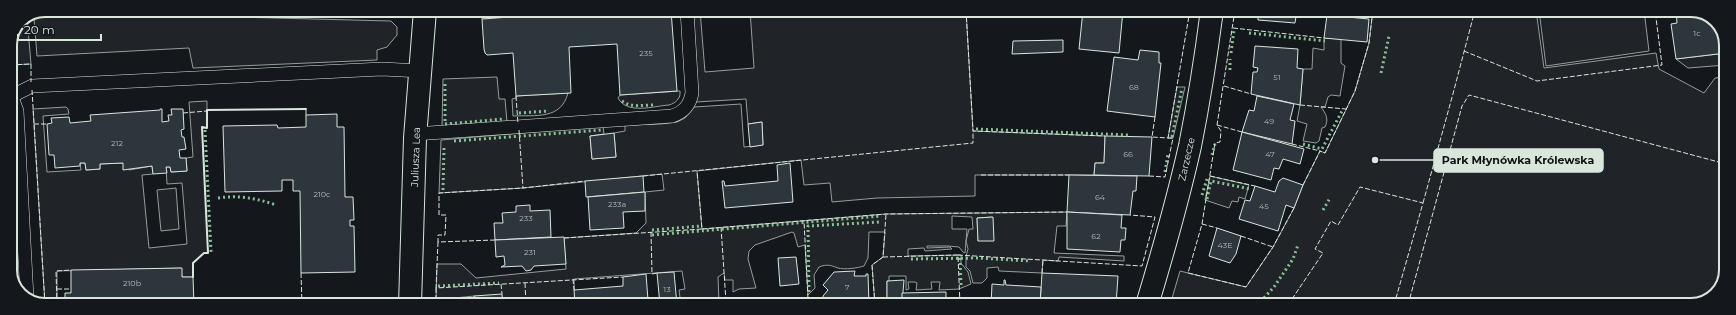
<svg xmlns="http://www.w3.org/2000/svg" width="1736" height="315" font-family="Montserrat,sans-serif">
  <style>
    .green { fill: #202428; stroke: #939e99; fill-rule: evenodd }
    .building { fill: #2c363c; stroke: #d8e6dc }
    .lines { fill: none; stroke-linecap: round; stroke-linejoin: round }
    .lane-casing { stroke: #d8e6dc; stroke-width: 14 }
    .street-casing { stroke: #d8e6dc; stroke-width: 24 }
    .lane { stroke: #14181c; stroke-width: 13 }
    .street { stroke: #14181c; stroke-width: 22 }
    .hedge { stroke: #8ac095; stroke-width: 3; stroke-dasharray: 2 3; stroke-linecap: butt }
    .fence { stroke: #d8e6dc; stroke-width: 1; stroke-dasharray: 5 2; stroke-linecap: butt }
    .wall { stroke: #d8e6dc; stroke-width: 2 }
    .labels { text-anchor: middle; stroke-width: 3; stroke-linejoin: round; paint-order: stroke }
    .number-label { font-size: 8px; fill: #adbab4 }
    .street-label { font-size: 10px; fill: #d8e6dc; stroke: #14181c }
    .rim { fill: none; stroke: #d8e6dc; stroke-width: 2 }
    .leader { fill: none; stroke: #d8e6dc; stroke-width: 1.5 }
    .callout-dot { fill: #d8e6dc; stroke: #14181c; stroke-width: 1.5 }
    .callout { fill: #d8e6dc; stroke: #d8e6dc; stroke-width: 1.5 }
    .callout-label { font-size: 11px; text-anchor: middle; font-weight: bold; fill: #111 }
  </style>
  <rect width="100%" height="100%" fill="#14181c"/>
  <g class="green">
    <path d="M 257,10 L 336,10 L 335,13 Z"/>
    <path d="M 359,10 L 402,10 L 392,14 L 359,13 Z"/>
    <path d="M 481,10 L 509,10 L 510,17 L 482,19 Z"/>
    <path d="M 693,10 L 700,10 L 705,72 L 754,68 L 750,10 L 966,10 L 973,131 L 1105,136 L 1104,163 L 1095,163 L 1094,175 L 975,175 L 975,196 L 877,198 L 832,202 L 830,183 L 804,185 L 801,160 L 697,171 L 702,229 L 886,214 L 1067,212 L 1066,226 L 1057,226 L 1054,253 L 1124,256 L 1124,261 L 1059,257 L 1058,261 L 1043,260 L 1042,273 L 999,271 L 998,267 L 987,268 L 987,278 L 982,283 L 973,283 L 970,271 L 966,267 L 966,256 L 968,249 L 966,241 L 969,229 L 973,229 L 972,217 L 952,216 L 952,229 L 967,229 L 965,253 L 963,252 L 959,247 L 948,246 L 927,246 L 927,248 L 950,247 L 952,249 L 925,251 L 924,248 L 908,249 L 908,256 L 961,255 L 961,263 L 968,272 L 971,284 L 959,289 L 939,290 L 940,282 L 931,282 L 932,289 L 916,290 L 917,283 L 915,282 L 908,282 L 909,289 L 906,290 L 906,276 L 889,276 L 889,281 L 887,281 L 887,305 L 875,305 L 872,265 L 883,257 L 885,232 L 869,232 L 868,258 L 864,266 C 858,268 844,270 838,268 C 830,265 827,264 819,267 L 814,275 L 815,288 L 808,295 L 805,245 L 798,247 L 794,233 L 792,232 L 755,245 L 749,251 L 748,259 L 756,288 L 739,289 L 733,292 L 733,280 L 725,280 L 724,273 L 718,277 L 719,302 L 726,302 L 726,305 L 681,305 L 679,290 L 685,289 L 682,271 L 574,279 L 575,305 L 503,305 L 474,296 L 436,300 L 437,264 L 461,264 L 476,278 L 566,269 L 564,238 L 636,233 L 646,223 L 645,192 L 664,190 L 662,174 L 523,188 L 439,193 L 441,140 L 603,126 L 604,134 L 590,136 L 592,159 L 616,157 L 614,133 L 625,131 L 625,125 L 661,124 L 677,122 L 685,118 L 694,107 L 741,104 L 744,147 L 763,145 L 762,122 L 748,124 L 746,99 L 696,102 L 698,91 ZM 992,217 L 978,241 L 977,218 Z"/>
    <path d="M 1346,10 L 1365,10 L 1373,12 L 1373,10 L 1536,10 L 1544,68 L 1656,53 L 1659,69 L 1704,93 L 1715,78 L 1726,77 L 1726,275 L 1714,296 L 1691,305 L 1170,305 L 1180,271 L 1246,287 L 1273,247 L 1294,208 L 1303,185 L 1320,151 L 1325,153 L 1355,91 L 1369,43 L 1372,17 L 1345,13 Z"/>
    <path d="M 1539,10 L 1644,10 L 1649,51 L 1546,66 Z"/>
    <path d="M 41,12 L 391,21 L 397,27 L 397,35 L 387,47 L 377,50 L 377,60 L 193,68 L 189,48 L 37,56 L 34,18 L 37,13 Z"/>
    <path d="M 27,17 L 31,64 L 10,65 L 10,45 L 20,20 Z"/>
    <path d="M 1324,38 L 1341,39 L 1341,63 L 1345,66 L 1340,96 L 1331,95 L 1328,97 L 1325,107 L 1321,107 C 1326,114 1329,119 1325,127 L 1322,128 L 1319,141 L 1316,143 L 1303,141 L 1307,124 L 1297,121 L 1300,105 L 1303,69 L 1312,69 L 1313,48 L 1324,50 Z"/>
    <path d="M 1726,53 L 1726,65 L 1688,68 L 1676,59 Z"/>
    <path d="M 497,77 L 499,99 L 505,99 L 507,122 L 442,126 L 443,79 Z"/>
    <path d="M 1177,87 L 1185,87 L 1173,138 L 1168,138 Z"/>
    <path d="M 680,91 C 681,98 676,103 669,105 C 654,106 627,115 618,98 L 620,95 Z"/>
    <path d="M 568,93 C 561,120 536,115 513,116 L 512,99 L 516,98 L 516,96 Z"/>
    <path d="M 207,101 L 207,128 L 202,128 L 208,253 L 204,253 L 193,263 L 193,277 L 182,277 L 181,268 L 57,271 L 57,305 L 45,305 L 33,109 L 66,107 L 68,109 L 69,114 L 43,116 L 47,172 L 81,170 L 80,163 L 85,163 L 86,170 L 100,169 L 100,164 L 123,163 L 129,170 L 152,166 L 153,174 L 142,175 L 149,248 L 187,244 L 182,183 L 167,184 L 166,167 L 170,167 L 171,172 L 187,171 L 186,158 L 193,157 L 189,102 Z"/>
    <path d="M 1210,176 L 1249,185 L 1245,199 L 1239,197 L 1238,202 L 1232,201 L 1229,208 L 1205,200 Z"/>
    <path d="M 176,188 L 179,229 L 161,231 L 157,190 Z"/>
  </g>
  <g class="building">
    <path d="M 509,10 L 565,10 L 565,14 L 614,10 L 671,10 L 677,91 L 620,95 L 617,44 L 569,47 L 571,93 L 516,96 L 513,53 L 487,55 L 485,53 L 484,49 L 482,19 L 510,17 Z"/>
    <path d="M 1083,10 L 1123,10 L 1119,53 L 1079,49 Z"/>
    <path d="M 1258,10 L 1297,10 L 1295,23 L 1258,20 Z"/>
    <path d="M 1676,10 L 1696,10 L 1716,20 L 1726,41 L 1726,53 L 1676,59 L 1671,24 L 1677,23 Z"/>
    <path d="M 1327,15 L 1369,19 L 1367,42 L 1324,38 Z"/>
    <path d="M 1063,40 L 1063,52 L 1012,54 L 1013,41 Z"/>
    <path d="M 1255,46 L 1298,49 L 1297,68 L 1303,69 L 1300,105 L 1251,94 L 1253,72 L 1257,72 L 1258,68 L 1253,67 Z"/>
    <path d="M 1140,50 L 1159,52 L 1159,63 L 1161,63 L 1155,117 L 1107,111 L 1114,57 L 1138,60 Z"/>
    <path d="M 1257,96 L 1294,104 L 1290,120 L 1295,121 L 1292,144 L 1242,132 L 1249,110 L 1254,111 Z"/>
    <path d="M 160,109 L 162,109 L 162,122 L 169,121 L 168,115 L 172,115 L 171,109 L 183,109 L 184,129 L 181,130 L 182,137 L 184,137 L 186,149 L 179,150 L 180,158 L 186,158 L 187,171 L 171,172 L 170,167 L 166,167 L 167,173 L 153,174 L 152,166 L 123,170 L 123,163 L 100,164 L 100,169 L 86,170 L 85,163 L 80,163 L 80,166 L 55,168 L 54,155 L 49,155 L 47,124 L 52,123 L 51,118 L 69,117 L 70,123 L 91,121 L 90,115 L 160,110 Z"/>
    <path d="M 337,114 L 337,127 L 344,127 L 345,197 L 353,197 L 354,220 L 350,220 L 350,226 L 354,226 L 355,272 L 301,273 L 300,191 L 293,191 L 293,180 L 282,180 L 282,191 L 225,192 L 223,126 L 277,125 L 278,128 L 306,127 L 306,115 Z"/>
    <path d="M 762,122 L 763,145 L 750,147 L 748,124 Z"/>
    <path d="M 1242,132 L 1304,149 L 1300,164 L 1283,159 L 1279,169 L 1274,168 L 1271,180 L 1233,170 Z"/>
    <path d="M 614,133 L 616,157 L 592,159 L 590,136 Z"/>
    <path d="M 1105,136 L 1152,137 L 1149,176 L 1094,175 L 1095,163 L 1104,163 Z"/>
    <path d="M 790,163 L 793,202 L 725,208 L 722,181 L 724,181 L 725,186 L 778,181 L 777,165 Z"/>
    <path d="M 1069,175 L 1137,176 L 1136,191 L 1133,191 L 1130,215 L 1067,212 Z"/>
    <path d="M 643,176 L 644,192 L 586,197 L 585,181 Z"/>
    <path d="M 1283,178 L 1303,185 L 1294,208 L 1286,205 L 1278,231 L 1239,219 L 1245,200 L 1250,201 L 1255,186 L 1275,192 L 1279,181 Z"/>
    <path d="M 645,192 L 645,211 L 623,212 L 624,228 L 590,230 L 588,197 Z"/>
    <path d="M 530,205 L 530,211 L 550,210 L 551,237 L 495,240 L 494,223 L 503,223 L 502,213 L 516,212 L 516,206 Z"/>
    <path d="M 1067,212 L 1122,215 L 1121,228 L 1126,228 L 1125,240 L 1121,240 L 1120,252 L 1067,249 Z"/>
    <path d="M 993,217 L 994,241 L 978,241 L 977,218 Z"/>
    <path d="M 1217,228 L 1241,236 L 1236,254 L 1230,263 L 1209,256 Z"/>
    <path d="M 564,237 L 566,264 L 534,266 L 531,270 L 526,271 L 522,266 L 501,267 L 505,265 L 504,256 L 496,257 L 495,240 Z"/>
    <path d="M 796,257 L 799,284 L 780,286 L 778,258 Z"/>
    <path d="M 182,268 L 182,277 L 193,277 L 194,305 L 65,305 L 65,293 L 71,293 L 71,270 Z"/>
    <path d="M 855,271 L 854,276 L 866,276 L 866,274 L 868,274 L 869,305 L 811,305 L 813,304 L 823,304 L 823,296 L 828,290 L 823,285 L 834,272 Z"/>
    <path d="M 674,272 L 677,305 L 660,305 L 657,273 Z"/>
    <path d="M 1042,273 L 1118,276 L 1116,305 L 1040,305 Z"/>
    <path d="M 646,274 L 648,300 L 625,302 L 625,305 L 575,305 L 574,290 L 623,286 L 623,277 Z"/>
    <path d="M 904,280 L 902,305 L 887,305 L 887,281 Z"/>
    <path d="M 1004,280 L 1005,280 L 1006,285 L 1041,287 L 1040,305 L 991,305 L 992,284 L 1004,285 Z"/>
    <path d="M 946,292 L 946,305 L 902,305 L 902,293 Z"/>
    <path d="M 502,294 L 503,305 L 475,305 L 474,296 Z"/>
    <path d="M 772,299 L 772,305 L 726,305 L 726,302 Z"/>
  </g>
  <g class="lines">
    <defs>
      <g id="lane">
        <path d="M 10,92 L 17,111 L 27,298"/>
        <path d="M 10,97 L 32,86 L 382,69 L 421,71"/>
        <path d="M 415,134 L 672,116 C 684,112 690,105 692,93 L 687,10"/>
      </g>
      <g id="street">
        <path d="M 410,305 L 415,138 L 425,10"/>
        <path d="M 1147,305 C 1163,252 1178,199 1190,146 C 1199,101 1206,56 1212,10"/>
      </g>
    </defs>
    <use href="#lane" class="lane-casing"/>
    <use href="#street" class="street-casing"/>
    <use href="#lane" class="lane"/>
    <use href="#street" class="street"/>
    <g class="hedge">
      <path d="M 1249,33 L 1325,41"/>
      <path d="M 1231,53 L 1234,30"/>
      <path d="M 1230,70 L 1230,59"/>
      <path d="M 1381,73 L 1389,36"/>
      <path d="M 445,84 L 445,124 L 504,119"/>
      <path d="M 622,101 C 631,108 642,105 653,105"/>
      <path d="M 519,113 L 549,111"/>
      <path d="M 976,129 L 1129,135"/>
      <path d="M 205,130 L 211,252"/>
      <path d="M 1172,137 L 1182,88"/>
      <path d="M 454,141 L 602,130"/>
      <path d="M 1303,144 L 1322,149 L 1342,111"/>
      <path d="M 1212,155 L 1215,144"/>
      <path d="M 1165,172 L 1168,154"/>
      <path d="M 443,190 L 444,147"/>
      <path d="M 1202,195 L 1207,179"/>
      <path d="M 218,198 C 238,195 256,198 276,205"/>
      <path d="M 1207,199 L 1211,181 L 1250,189"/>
      <path d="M 1323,210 L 1330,198"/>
      <path d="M 652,230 L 701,226"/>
      <path d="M 652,235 L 881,216"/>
      <path d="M 960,258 L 961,285"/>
      <path d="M 911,259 L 978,258 L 1031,261"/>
      <path d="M 438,286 L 499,283"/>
      <path d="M 809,292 L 808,226 L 880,222"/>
      <path d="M 1264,298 L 1274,287 L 1293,259 L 1298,245"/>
    </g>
    <g class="fence">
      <path d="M 966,10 L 973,131 L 1105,136"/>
      <path d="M 1235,10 L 1217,125 L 1221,131 L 1220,142 L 1215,143 L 1202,224 L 1188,273 L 1246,287 L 1273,247 L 1294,208"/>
      <path d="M 1233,28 L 1324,38"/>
      <path d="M 1464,51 L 1537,81 L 1662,65 L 1655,10"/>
      <path d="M 10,65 L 31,64 L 31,82"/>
      <path d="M 1224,86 L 1251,94"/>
      <path d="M 32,90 L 45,305"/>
      <path d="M 516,96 L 518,124"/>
      <path d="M 1300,105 L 1346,109"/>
      <path d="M 183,113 L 207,111"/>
      <path d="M 306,115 L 306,109"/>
      <path d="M 1155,117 L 1152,137 L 1168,138 L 1190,10"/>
      <path d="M 34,124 L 47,124"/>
      <path d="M 1217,125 L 1242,132"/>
      <path d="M 519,130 L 523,188"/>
      <path d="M 1292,144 L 1320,151"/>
      <path d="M 981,175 L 1069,175"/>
      <path d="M 643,176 L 973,143 L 973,131"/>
      <path d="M 1149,176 L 1165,177 L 1173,138 L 1168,138"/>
      <path d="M 1210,176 L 1255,186"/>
      <path d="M 1303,185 L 1320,151 L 1325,153 L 1355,91 L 1369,43 L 1373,10"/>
      <path d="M 1423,203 L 1454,90 L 1475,10"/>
      <path d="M 1202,224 L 1217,228"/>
      <path d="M 721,227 L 726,302"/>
      <path d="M 702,229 L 886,214 L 1067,212"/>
      <path d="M 651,232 L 652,274 L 657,273"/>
      <path d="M 1241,236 L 1273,247"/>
      <path d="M 564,238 L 702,229 L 697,171"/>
      <path d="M 495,240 L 438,242 L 438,235 L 445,235 L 446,215 L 439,215 L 439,193 L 523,188 L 585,181"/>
      <path d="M 438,242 L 436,288 L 623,277"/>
      <path d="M 958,255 L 1142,266 L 1155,217 L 1130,215"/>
      <path d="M 883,257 L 958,255 L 960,305"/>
      <path d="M 301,273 L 302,305"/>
      <path d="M 1042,273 L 1043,260"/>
      <path d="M 573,279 L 574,290"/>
      <path d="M 525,283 L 526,305"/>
      <path d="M 501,284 L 502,294"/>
      <path d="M 436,288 L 436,305"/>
      <path d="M 57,289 L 71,289"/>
      <path d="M 57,305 L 56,271 L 71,270"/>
      <path d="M 796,305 L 808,299 L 804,221"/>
      <path d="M 875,305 L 872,265 L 883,257 L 886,214"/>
      <path d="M 1288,305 L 1323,253 L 1315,249 L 1331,221 L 1338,225 L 1360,187 L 1423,203 L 1394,305"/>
      <path d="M 1408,305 L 1462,106 L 1469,95 L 1726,164"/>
    </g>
    <path class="wall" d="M 193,277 L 193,263 L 204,253 L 208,253 L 202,127 L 207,128 L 207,110 L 306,109"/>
  </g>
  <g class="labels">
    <g class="number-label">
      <text x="1697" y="36">1c</text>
      <text x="646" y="56">235</text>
      <text x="1277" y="80">51</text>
      <text x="1134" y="90">68</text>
      <text x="1269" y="124">49</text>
      <text x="117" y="146">212</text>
      <text x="1128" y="157">66</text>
      <text x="1270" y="157">47</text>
      <text x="322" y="197">210c</text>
      <text x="1100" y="200">64</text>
      <text x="617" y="207">233a</text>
      <text x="1264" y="209">45</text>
      <text x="526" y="221">233</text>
      <text x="1096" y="239">62</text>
      <text x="1225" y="248">43E</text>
      <text x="530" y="255">231</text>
      <text x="132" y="286">210b</text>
      <text x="847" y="290">7</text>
      <text x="667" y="292">13</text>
    </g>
    <g class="street-label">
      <text transform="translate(415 157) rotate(-88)" y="4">Juliusza Lea</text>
      <text transform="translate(1186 159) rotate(-77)" y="4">Zarzecze</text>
    </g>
  </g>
  <path d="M0 0H1736V315H0ZM45 17H1691A28 28 0 0 1 1719 45V270A28 28 0 0 1 1691 298H45A28 28 0 0 1 17 270V45A28 28 0 0 1 45 17Z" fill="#14181c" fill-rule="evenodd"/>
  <path class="rim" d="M45 17H1691A28 28 0 0 1 1719 45V270A28 28 0 0 1 1691 298H45A28 28 0 0 1 17 270V45A28 28 0 0 1 45 17Z"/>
  <path class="leader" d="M1375 160L1434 160"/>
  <circle class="callout-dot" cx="1375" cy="160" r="4"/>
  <rect class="callout" x="1434" y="149" width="169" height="23" rx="4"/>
  <g class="callout-label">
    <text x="1518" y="164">Park Młynówka Królewska</text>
  </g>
  <path d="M18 34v6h83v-6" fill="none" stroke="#d8e6dc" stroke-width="2"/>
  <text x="24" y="34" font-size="12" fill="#d8e6dc" stroke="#14181c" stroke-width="3" paint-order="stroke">20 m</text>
</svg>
